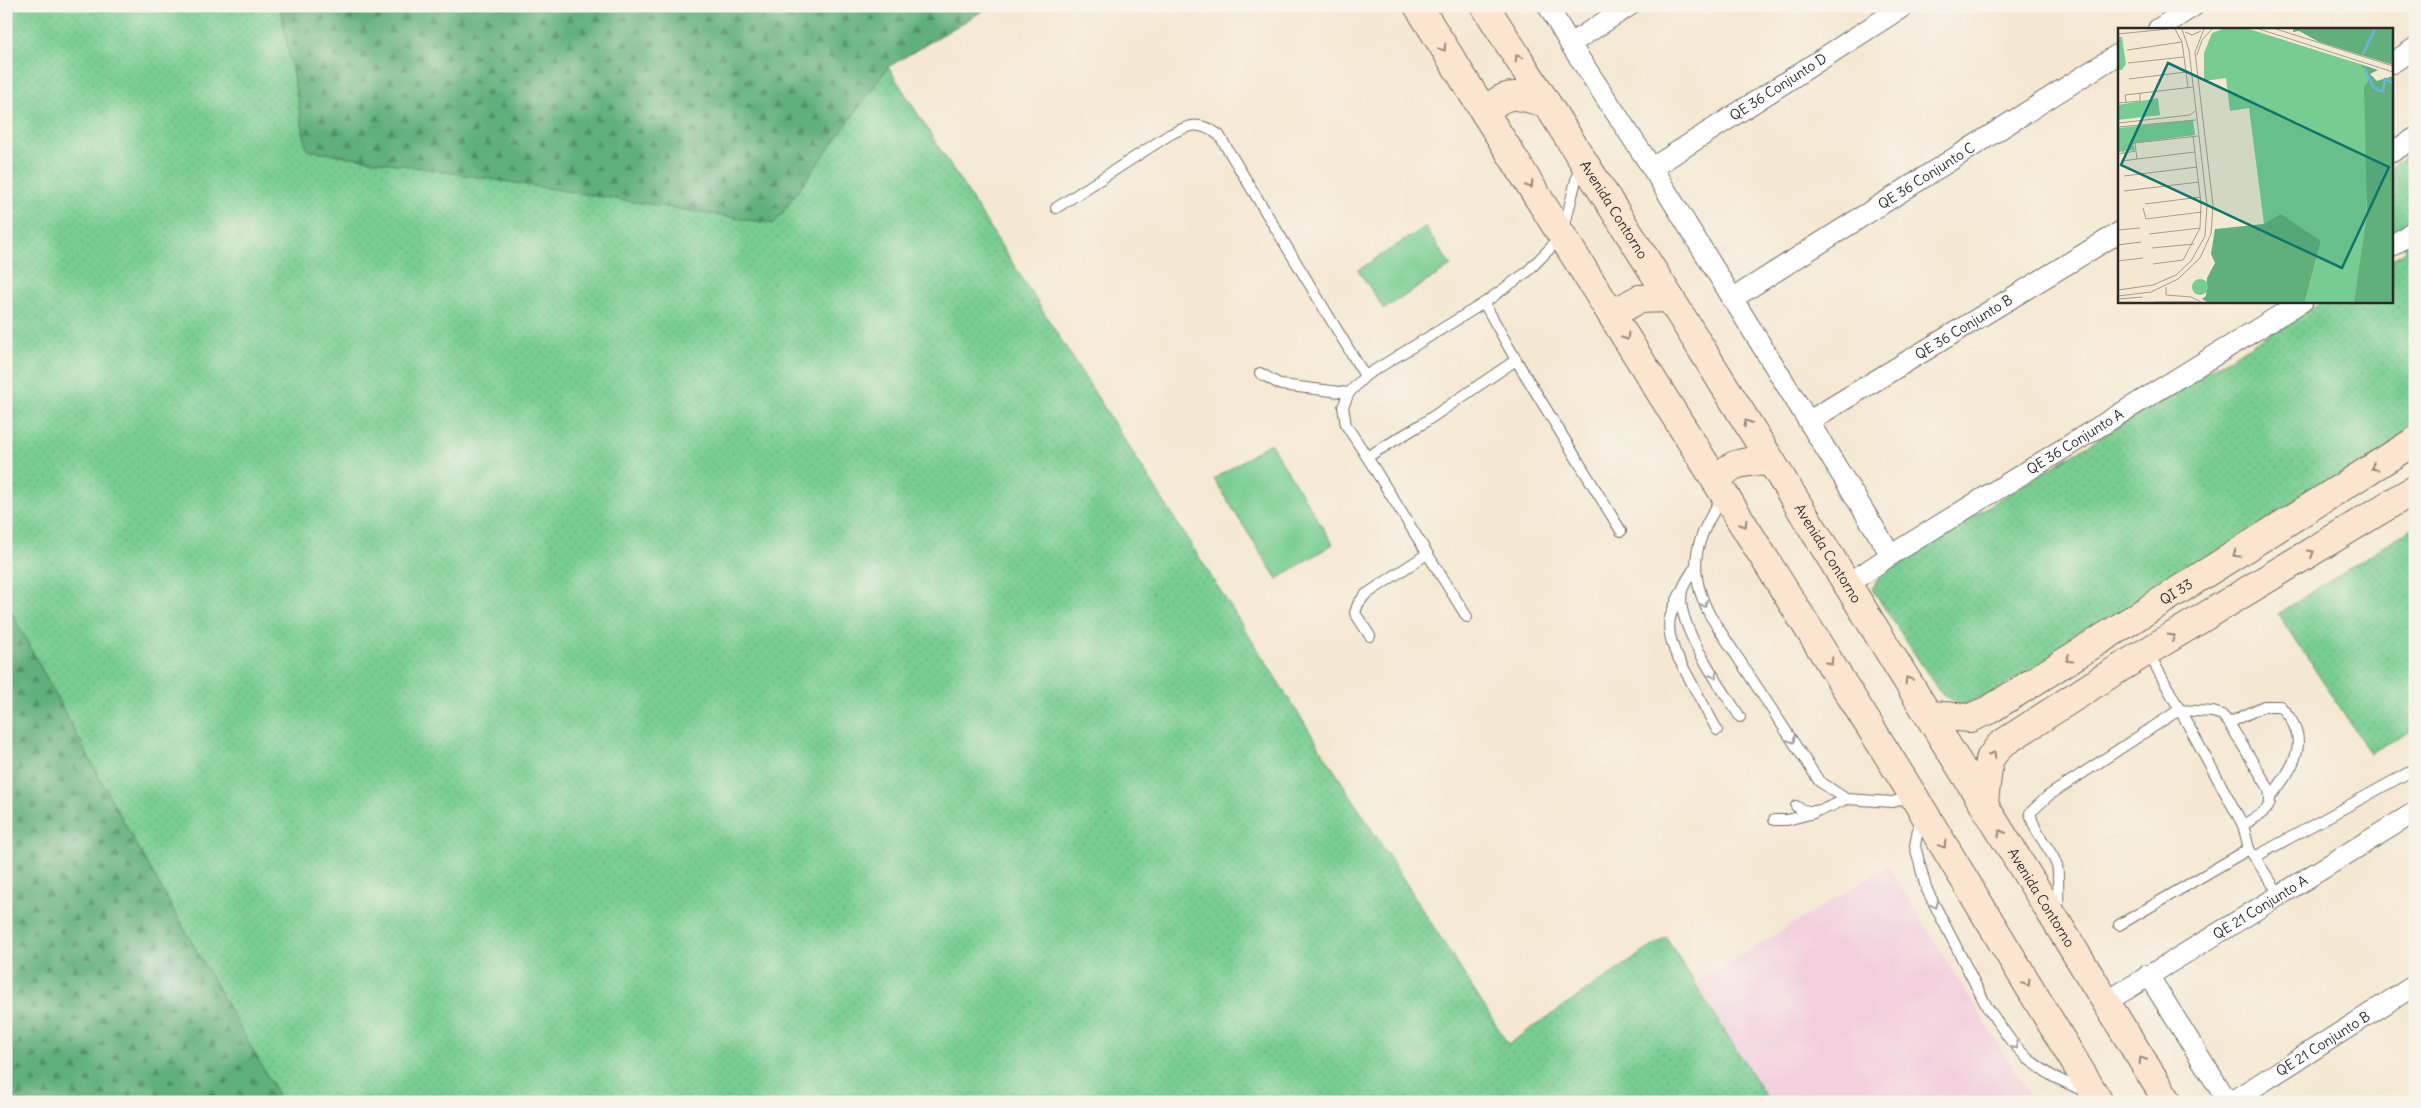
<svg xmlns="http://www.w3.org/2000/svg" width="2421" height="1108" font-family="Delius,sans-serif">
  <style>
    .built { fill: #f3cfde }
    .grass { fill: url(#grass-dots); stroke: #517c5e }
    .forest { fill: url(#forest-firs); stroke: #466e53 }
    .park { fill: #77cd91; stroke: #517c5e }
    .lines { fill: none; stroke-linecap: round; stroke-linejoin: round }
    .lane-casing { stroke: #716d65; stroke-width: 12 }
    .street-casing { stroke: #716d65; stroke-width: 22 }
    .secondary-casing { stroke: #716d65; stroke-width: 30 }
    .lane { stroke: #fff; stroke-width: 10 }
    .street { stroke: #fff; stroke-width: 20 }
    .secondary { stroke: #fce5cf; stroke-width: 28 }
    .oneway { stroke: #94887d }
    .oneway2 { stroke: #a0a0a0 }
    .labels { text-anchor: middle; stroke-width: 4.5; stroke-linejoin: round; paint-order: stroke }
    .street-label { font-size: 14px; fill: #2b2b2b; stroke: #f7f3e8 }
    .inset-river { fill: none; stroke: #66b5e0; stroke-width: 2.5 }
    .inset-road { fill: none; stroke: #a49c8f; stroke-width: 1 }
    .view { fill: #0f766e; fill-opacity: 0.15; stroke: #0f766e; stroke-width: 2.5 }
    .inset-edge { fill: none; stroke: #2b2b2b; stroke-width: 2.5 }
  </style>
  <defs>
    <pattern id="grass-dots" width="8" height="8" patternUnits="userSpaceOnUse" patternTransform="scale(1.25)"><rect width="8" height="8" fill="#77cd91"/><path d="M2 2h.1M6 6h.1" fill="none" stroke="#67b07d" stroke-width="1.8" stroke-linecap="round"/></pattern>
    <pattern id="forest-firs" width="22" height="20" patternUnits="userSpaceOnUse" patternTransform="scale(1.25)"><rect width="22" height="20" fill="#61b07b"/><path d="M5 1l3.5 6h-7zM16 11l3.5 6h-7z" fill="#508f65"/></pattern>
  </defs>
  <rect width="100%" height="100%" fill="#f7f3e8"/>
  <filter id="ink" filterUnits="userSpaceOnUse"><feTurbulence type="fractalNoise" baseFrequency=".02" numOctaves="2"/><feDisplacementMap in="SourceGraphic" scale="10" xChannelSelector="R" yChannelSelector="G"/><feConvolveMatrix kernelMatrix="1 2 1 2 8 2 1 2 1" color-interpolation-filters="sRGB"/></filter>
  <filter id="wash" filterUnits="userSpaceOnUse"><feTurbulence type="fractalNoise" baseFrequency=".0096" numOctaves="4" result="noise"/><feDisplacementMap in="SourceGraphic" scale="20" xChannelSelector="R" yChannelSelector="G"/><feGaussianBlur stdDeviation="1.12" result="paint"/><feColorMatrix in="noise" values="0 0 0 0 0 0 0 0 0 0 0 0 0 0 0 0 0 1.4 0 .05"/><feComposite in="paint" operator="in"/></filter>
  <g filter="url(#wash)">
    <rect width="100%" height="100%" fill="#f4e8d2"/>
    <path class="built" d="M 1888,866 L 2029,1094 L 2018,1102 L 1769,1102 L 1696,983 Z"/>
    <g class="grass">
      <path d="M 6,6 L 280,6 L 307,150 L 774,224 L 888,67 L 1508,1044 L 1666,937 L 1769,1102 L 282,1102 L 112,801 L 6,602 Z"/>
      <path d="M 2415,152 L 2415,431 L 1994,692 L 1961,706 L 1939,691 L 1872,589 L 1883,571 L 2323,301 L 2392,301 L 2392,259 L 2407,250 L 2392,229 L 2392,166 Z"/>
      <path d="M 2415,526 L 2415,729 L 2370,753 L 2278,614 Z"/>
    </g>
    <g class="forest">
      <path d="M 280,6 L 991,6 L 888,67 L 774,224 L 307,150 Z"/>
      <path d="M 6,602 L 112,801 L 282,1102 L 6,1102 Z"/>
    </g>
    <g class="park">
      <path d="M 1425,227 L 1451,266 L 1384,309 L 1358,270 Z"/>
      <path d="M 1270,443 L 1333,544 L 1277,579 L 1214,479 Z"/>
    </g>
  </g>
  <g filter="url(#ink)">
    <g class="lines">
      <defs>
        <g id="lane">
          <path d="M 1580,164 L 1562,236 L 1527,272 L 1484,303 L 1516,360 L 1621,531"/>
          <path d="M 1056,208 L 1169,135 C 1190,124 1199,121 1219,135 L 1365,376"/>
          <path d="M 1484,303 L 1365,376 L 1349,393 L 1343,407 L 1346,425 L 1367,457 L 1422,424 L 1516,360"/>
          <path d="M 1260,373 L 1281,385 L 1349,393"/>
          <path d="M 1367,457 L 1467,617"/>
          <path d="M 1723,497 C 1694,539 1686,571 1711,617 L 1819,781 L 1846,799 L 1893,802 L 1911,796"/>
          <path d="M 1695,567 C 1691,574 1684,583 1682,591 C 1674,624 1723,689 1740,717"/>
          <path d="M 1681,592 C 1668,617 1665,625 1675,652 L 1717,730"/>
          <path d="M 1370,636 L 1355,613 L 1358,604 L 1365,595 L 1427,554"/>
          <path d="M 2148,652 L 2243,825 L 2249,849 L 2279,894"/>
          <path d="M 2229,723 L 2264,706 L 2280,706 C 2313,738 2295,766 2271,796"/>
          <path d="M 1796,806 C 1812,818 1831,806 1846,799"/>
          <path d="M 1920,817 L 1915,846 L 1926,888 L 1987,1007 L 2011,1041 L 2028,1059 L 2052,1076 L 2086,1092"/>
          <path d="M 1774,820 L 1787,820 L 1814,813"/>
          <path d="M 2255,857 L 2415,769"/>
          <path d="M 2058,910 C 2058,901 2059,871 2057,866 C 2051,847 2036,838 2030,813 L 2048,796 L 2179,710 L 2213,712 L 2222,715 L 2229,723 L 2268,787 C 2276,810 2261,814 2243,825"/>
          <path d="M 2119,925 L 2249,849"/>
        </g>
        <g id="street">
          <path d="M 1548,6 L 1570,44 L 1652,168 L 1891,555"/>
          <path d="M 2158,29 L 2194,6"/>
          <path d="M 1570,44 L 1629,6"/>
          <path d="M 2392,63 L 2415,48"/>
          <path d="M 2392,152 L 2415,138"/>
          <path id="s1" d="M 1652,168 L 1904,6"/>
          <path d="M 2392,246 L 2415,230"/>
          <path id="s2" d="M 1732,299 L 2120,53"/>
          <path id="s3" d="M 1809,421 L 2120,232"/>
          <path id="s4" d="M 1848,584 L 1891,555 L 2303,301"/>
          <path d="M 2148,975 L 2228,1102"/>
          <path id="s5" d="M 2106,1002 L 2415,812"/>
          <path id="s6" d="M 2231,1102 L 2415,985"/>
        </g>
        <g id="secondary">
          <path d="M 1418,6 L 1921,808 L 2099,1102"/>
          <path id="s7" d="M 1485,6 L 1670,298 L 2168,1102"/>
          <path d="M 1485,113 C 1507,88 1518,96 1546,103"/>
          <path d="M 1612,314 L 1639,299 L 1670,298"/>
          <path d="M 1718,482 C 1729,460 1749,461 1771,462"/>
          <path id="s8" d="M 1930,715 L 1970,718 L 1989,710 L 2415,441"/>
          <path d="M 1984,802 L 1989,760 L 2000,745 L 2110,674 L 2415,489"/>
        </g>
      </defs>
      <use href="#lane" class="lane-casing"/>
      <use href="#street" class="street-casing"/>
      <use href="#secondary" class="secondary-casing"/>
      <use href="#lane" class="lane"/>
      <use href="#street" class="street"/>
      <use href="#secondary" class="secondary"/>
    </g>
    <defs><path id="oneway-chevron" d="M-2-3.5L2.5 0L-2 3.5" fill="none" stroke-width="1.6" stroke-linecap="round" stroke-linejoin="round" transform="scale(1.25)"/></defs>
    <g class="oneway">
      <use href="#oneway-chevron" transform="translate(1443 48) rotate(56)"/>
      <use href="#oneway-chevron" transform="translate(1518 58) rotate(-122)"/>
      <use href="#oneway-chevron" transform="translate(1530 185) rotate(58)"/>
      <use href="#oneway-chevron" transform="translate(1626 337) rotate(58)"/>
      <use href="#oneway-chevron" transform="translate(1747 423) rotate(-122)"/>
      <use href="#oneway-chevron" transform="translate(2374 467) rotate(148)"/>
      <use href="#oneway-chevron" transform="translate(1744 524) rotate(58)"/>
      <use href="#oneway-chevron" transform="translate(2311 553) rotate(-31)"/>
      <use href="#oneway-chevron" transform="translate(2236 554) rotate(148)"/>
      <use href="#oneway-chevron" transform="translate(2172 637) rotate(-31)"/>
      <use href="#oneway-chevron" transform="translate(2069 659) rotate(148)"/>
      <use href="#oneway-chevron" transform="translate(1830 662) rotate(58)"/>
      <use href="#oneway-chevron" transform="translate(1908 680) rotate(-122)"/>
      <use href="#oneway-chevron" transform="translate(1993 755) rotate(-57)"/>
      <use href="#oneway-chevron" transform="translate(2001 833) rotate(-120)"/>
      <use href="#oneway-chevron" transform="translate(1943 845) rotate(59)"/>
      <use href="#oneway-chevron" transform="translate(2027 983) rotate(58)"/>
      <use href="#oneway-chevron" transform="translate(2142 1060) rotate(-122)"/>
    </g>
    <g class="oneway2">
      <use href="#oneway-chevron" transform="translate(1704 604) rotate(65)"/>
      <use href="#oneway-chevron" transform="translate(1714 675) rotate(58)"/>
      <use href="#oneway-chevron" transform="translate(1792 740) rotate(58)"/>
      <use href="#oneway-chevron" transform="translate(1935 905) rotate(64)"/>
      <use href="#oneway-chevron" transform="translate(2015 1046) rotate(47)"/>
    </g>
  </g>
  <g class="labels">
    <g class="street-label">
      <text dy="5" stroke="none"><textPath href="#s1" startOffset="150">QE 36 Conjunto D</textPath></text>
      <text dy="5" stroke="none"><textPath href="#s2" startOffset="230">QE 36 Conjunto C</textPath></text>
      <text dy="5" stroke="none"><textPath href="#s7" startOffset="241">Avenida Contorno</textPath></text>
      <text dy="5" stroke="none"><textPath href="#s3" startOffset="181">QE 36 Conjunto B</textPath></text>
      <text dy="5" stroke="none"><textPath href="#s4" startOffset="268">QE 36 Conjunto A</textPath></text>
      <text dy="5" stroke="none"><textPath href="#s7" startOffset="646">Avenida Contorno</textPath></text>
      <text dy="5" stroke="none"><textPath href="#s8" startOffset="282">QI 33</textPath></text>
      <text dy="5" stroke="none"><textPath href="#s7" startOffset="1051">Avenida Contorno</textPath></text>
      <text dy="5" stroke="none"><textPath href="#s5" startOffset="181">QE 21 Conjunto A</textPath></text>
      <text dy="5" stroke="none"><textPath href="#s6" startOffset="109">QE 21 Conjunto B</textPath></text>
    </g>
  </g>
  <g transform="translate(2118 28)">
    <rect width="275" height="275" fill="#f4e8d2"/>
    <path d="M 105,1 L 131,1 L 242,36 L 251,51 L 248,207 L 236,274 L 187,274 L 203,213 L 146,196 L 131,80 L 112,83 L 108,50 L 86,53 L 86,25 L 94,5 ZM 40,70 L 42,87 L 0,92 L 0,77 ZM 75,92 L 77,107 L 15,115 L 17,122 L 0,124 L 0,100 Z" fill="#77cd91"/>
    <path d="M 175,1 L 275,1 L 275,37 L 201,14 L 181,3 L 175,4 ZM 242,36 L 260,42 L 252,46 L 259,53 L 275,48 L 275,274 L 236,274 L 249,187 L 246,59 L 251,51 ZM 163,186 L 203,213 L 187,274 L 89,274 L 84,271 L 88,268 L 89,250 L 97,235 L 93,226 L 97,201 L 146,196 Z" fill="#61b07b"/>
    <path d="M 0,9 L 4,9 L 8,36 L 4,42 L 0,42 ZM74 259a8 8 0 1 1 16 0a8 8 0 1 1-16 0Z" fill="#77cd91"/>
    <path class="inset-river" d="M 245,26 L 257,1M 246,39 L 255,59 L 262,63 L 265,63 L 267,51 L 275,55"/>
    <path class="inset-road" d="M 57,1 L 64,14 L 70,59M 141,1 L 275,44M 158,1 L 275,38M 67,4 L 74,7 L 83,3M 0,6 L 50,1M 9,22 L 64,14M 79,27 L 84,12 L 94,1M 10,35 L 66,29M 11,51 L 68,44M 8,74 L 7,67 L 75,59M 0,75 L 22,73 L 22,65M 0,95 L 72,87 L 77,83M 0,99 L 78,92M 5,125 L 6,118 L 17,115M 0,126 L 18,123M 19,131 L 17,115 L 80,108M 3,133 L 77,124M 6,148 L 79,139M 6,163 L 81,154M 27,176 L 83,169M 25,180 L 28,191 L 84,184M 0,202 L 22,200M 31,206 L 82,200M 0,217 L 23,214M 34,220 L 76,216M 0,233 L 25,230M 35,236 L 65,232 L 82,200 L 83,176 L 75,108M 48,259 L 48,267 L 73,269 L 83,274M 0,262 L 35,257 L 58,247 L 73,233 L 87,208 L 89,177 L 71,22 L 64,1M 0,268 L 33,264 L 60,251 L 82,230 L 93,206 L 95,177 L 77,24 L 86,1M 0,271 L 24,269M 37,274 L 77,274"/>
    <path class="view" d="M 50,35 L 271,139 L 224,240 L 3,137 Z"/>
    <rect width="275" height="275" class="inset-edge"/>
  </g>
  <rect width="2421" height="1108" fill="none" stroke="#f7f3e8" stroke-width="25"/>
</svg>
